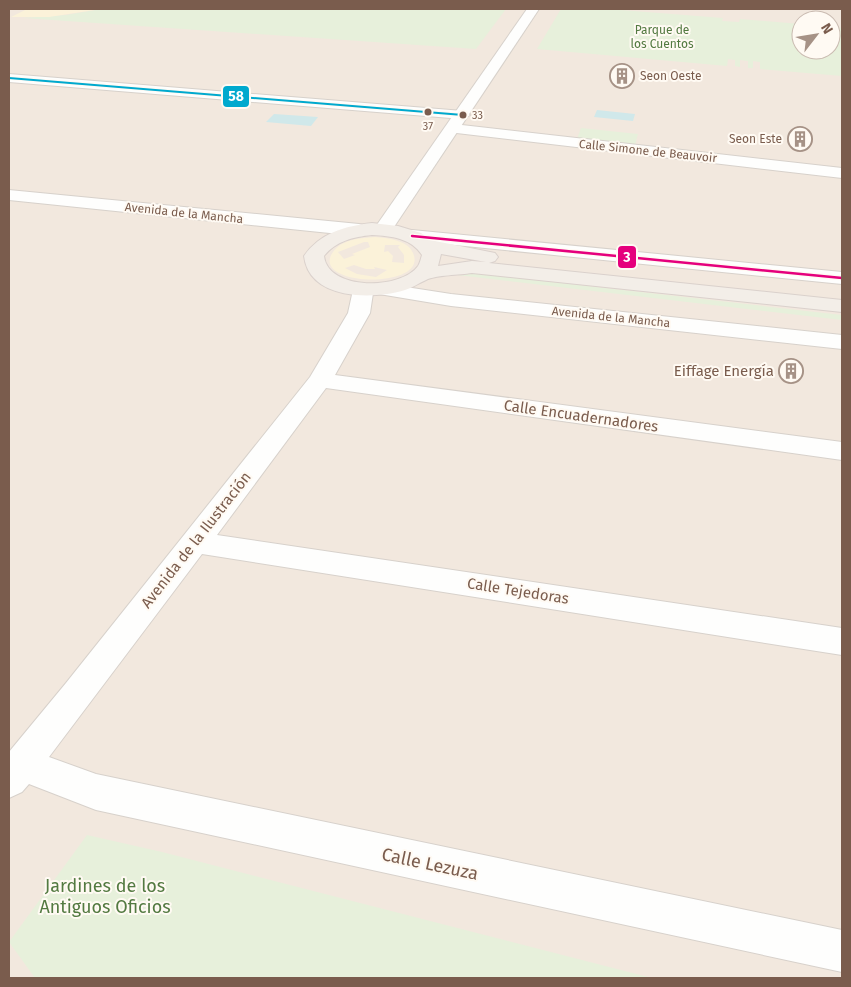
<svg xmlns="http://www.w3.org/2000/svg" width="851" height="987" font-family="'Fira Sans',sans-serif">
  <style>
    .residential { fill: #f2e8de; fill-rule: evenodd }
    .green { fill: #e7f0db }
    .sand { fill: #fbf2d9; fill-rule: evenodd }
    .water { fill: #d0e8ea }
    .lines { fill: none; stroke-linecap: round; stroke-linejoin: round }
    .minor-casing { stroke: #d7d1cb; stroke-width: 2 }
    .tertiary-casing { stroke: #d7d1cb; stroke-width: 2 }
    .primary-casing { stroke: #dad1cc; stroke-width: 2 }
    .minor { fill: #fefefd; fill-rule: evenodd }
    .tertiary { fill: #fefefd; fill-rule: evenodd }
    .primary { fill: #f3eee8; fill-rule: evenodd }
    .bus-1-casing { stroke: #fffaf3; stroke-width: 4 }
    .bus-2-casing { stroke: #fffaf3; stroke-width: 5 }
    .bus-1 { stroke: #00a9ce; stroke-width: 2 }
    .bus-2 { stroke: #e5007d; stroke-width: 2.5 }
    .bus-dot { fill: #7a5c4d; stroke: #fffaf3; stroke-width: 2 }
    .labels { text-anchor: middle; stroke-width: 4; stroke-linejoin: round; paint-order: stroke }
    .far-bus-label { font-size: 11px; fill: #7a5c4d; stroke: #fffaf3; text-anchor: start }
    .far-park-label { font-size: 12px; fill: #537a41; stroke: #fffaf3 }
    .far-poi-label { font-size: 12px; fill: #7a5c4d; stroke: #fffaf3; text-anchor: start }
    .far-street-label { font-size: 12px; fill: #7a5c4d; stroke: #fffaf3 }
    .poi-label { font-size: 15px; fill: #7a5c4d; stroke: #fffaf3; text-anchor: end }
    .street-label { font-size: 15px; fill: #7a5c4d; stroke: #fffaf3 }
    .near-street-label { font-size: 18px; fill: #7a5c4d; stroke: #fffaf3 }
    .near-park-label { font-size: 18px; fill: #537a41; stroke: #fffaf3 }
    .line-badge { stroke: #fffaf3; stroke-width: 2 }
    .badge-label { font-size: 14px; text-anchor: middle; font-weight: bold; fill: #fff }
  </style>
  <rect width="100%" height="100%" fill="#f9f5f0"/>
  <path class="residential" d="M 9,9 L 842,9 L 842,978 L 9,978 ZM 801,20 L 831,20 L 831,50 L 801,50 Z"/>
  <g class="green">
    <path d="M 101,9 L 506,9 L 476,49 L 23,18 L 66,15 Z"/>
    <path d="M 561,9 L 608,9 L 723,18 L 722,21 L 739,22 L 740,19 L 801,24 L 801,50 L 831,50 L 831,27 L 842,28 L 842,76 L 760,69 L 760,62 L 753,61 L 753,68 L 748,68 L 748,61 L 740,60 L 740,67 L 735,66 L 735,60 L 728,59 L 727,66 L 537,49 Z"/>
    <path d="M 581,128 L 638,134 L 635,145 L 577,139 Z"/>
    <path d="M 473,273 L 842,315 L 842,320 L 457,275 Z"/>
    <path d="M 87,835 L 162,852 L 652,978 L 35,978 L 9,942 Z"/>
  </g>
  <g class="sand">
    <path d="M 27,9 L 101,9 L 49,17 L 11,17 Z"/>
    <path d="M 375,237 C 387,238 408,240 413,253 C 430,290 308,287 333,252 C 342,239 362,238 375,237 ZM 364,242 L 368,242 L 370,247 L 352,254 L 355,255 L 344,259 L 338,252 ZM 385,245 L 400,245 L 398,247 L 404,255 L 404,263 L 392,262 L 393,256 L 388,251 L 384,252 ZM 354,265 L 366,269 L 375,269 L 374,267 L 387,270 L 376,277 L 357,274 L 345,268 Z"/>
  </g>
  <g class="water">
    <path d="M 597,110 L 635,114 L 633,121 L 594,117 Z"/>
    <path d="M 274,114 L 318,117 L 311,126 L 266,122 Z"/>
  </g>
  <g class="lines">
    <defs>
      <g id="minor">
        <path d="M 9,74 L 463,111 L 470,115 L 463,119 L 9,82 Z"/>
        <path d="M 453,124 L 842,168 L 842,178 L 448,132 L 445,129 L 448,126 Z"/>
        <path d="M 9,190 L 359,224 L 366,226 L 368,230 L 366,234 L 359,236 L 9,200 Z"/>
        <path d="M 412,230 L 842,272 L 842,284 L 405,240 L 403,236 L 405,232 Z"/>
        <path d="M 380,283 L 451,294 L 842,335 L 842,349 L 451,306 L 373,293 L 370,313 L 335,375 L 842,442 L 842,460 L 326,388 L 217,535 L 842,628 L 842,655 L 202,554 L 49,757 L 96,774 L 842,930 L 842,972 L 96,810 L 29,784 L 22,792 L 9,798 L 9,752 L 66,683 L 310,377 L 348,313 L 353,290 L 356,286 L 363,284 L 371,287 Z"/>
      </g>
      <path id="tertiary" d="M 527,9 L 539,9 L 390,233 L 376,233 L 374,229 Z"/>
      <path id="primary" d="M 372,223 L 398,226 L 421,233 L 430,240 L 495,253 L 498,257 L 495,261 L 489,263 L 842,300 L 842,312 L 472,273 C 460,275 436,275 426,280 C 419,283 412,288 405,290 C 372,300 309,300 304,256 C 320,233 345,226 372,223 ZM 372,235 C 391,236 411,238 422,255 C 421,258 420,263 418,266 C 401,290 328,291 324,256 C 336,241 353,237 372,235 ZM 441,254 L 486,262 L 472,261 L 438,266 Z"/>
    </defs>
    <use href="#minor" class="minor-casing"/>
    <use href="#tertiary" class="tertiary-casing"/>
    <use href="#primary" class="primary-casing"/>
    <use href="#minor" class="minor"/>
    <use href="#tertiary" class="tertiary"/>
    <use href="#primary" class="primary"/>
    <defs>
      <path id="bus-1" d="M 9,78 L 463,115"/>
      <path id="bus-2" d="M 412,236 L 842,278"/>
    </defs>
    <use href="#bus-1" class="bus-1-casing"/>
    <use href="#bus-2" class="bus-2-casing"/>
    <use href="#bus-1" class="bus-1"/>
    <use href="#bus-2" class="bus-2"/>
  </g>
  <defs>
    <symbol id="building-ring" viewBox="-11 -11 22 22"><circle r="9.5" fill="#fffaf3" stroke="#a69286" stroke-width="1.5"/><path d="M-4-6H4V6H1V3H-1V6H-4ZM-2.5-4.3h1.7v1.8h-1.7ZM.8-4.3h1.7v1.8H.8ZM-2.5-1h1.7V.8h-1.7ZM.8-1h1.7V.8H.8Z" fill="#a69286"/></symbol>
  </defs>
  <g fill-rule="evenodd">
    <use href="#building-ring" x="608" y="62" width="28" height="28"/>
    <use href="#building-ring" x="786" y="125" width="28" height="28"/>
    <use href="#building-ring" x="777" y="357" width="28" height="28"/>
  </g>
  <g class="bus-dot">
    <circle cx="428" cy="112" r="4.5"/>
    <circle cx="463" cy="115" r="4.5"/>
  </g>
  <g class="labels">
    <g class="far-bus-label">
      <text x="472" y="119">33</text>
      <text x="428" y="130" text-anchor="middle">37</text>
    </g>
    <g class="far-park-label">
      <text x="662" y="34">Parque de<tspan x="662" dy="14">los Cuentos</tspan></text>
    </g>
    <g class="far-poi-label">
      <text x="640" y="80">Seon Oeste</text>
      <text x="782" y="143" text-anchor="end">Seon Este</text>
    </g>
    <g class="far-street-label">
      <text transform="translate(648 151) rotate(6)" y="4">Calle Simone de Beauvoir</text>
      <text transform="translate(184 213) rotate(6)" y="4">Avenida de la Mancha</text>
      <text transform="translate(611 317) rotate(6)" y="4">Avenida de la Mancha</text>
    </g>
    <g class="poi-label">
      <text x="774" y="376">Eiffage Energía</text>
    </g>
    <g class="street-label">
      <text transform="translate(581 416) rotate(8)" y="5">Calle Encuadernadores</text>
      <text transform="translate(196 540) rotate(-52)" y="5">Avenida de la Ilustración</text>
      <text transform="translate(518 591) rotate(9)" y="5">Calle Tejedoras</text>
    </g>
    <g class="near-street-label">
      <text transform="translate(430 864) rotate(12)" y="6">Calle Lezuza</text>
    </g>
    <g class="near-park-label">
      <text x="105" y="892">Jardines de los<tspan x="105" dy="21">Antiguos Oficios</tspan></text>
    </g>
  </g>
  <g class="line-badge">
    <rect x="222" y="85" width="28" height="23" rx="5" fill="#00a9ce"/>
    <rect x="617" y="245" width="20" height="24" rx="5" fill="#e5007d"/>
  </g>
  <g class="badge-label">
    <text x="236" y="101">58</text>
    <text x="627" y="262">3</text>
  </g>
  <rect width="851" height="987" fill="none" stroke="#7a5c4d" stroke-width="20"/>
  <g transform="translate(816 35) rotate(59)"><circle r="24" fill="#fffaf3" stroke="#cabbb1"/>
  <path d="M0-4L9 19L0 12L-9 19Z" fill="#a69286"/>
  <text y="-8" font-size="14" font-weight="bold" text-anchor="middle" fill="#7a5c4d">N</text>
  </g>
</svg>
